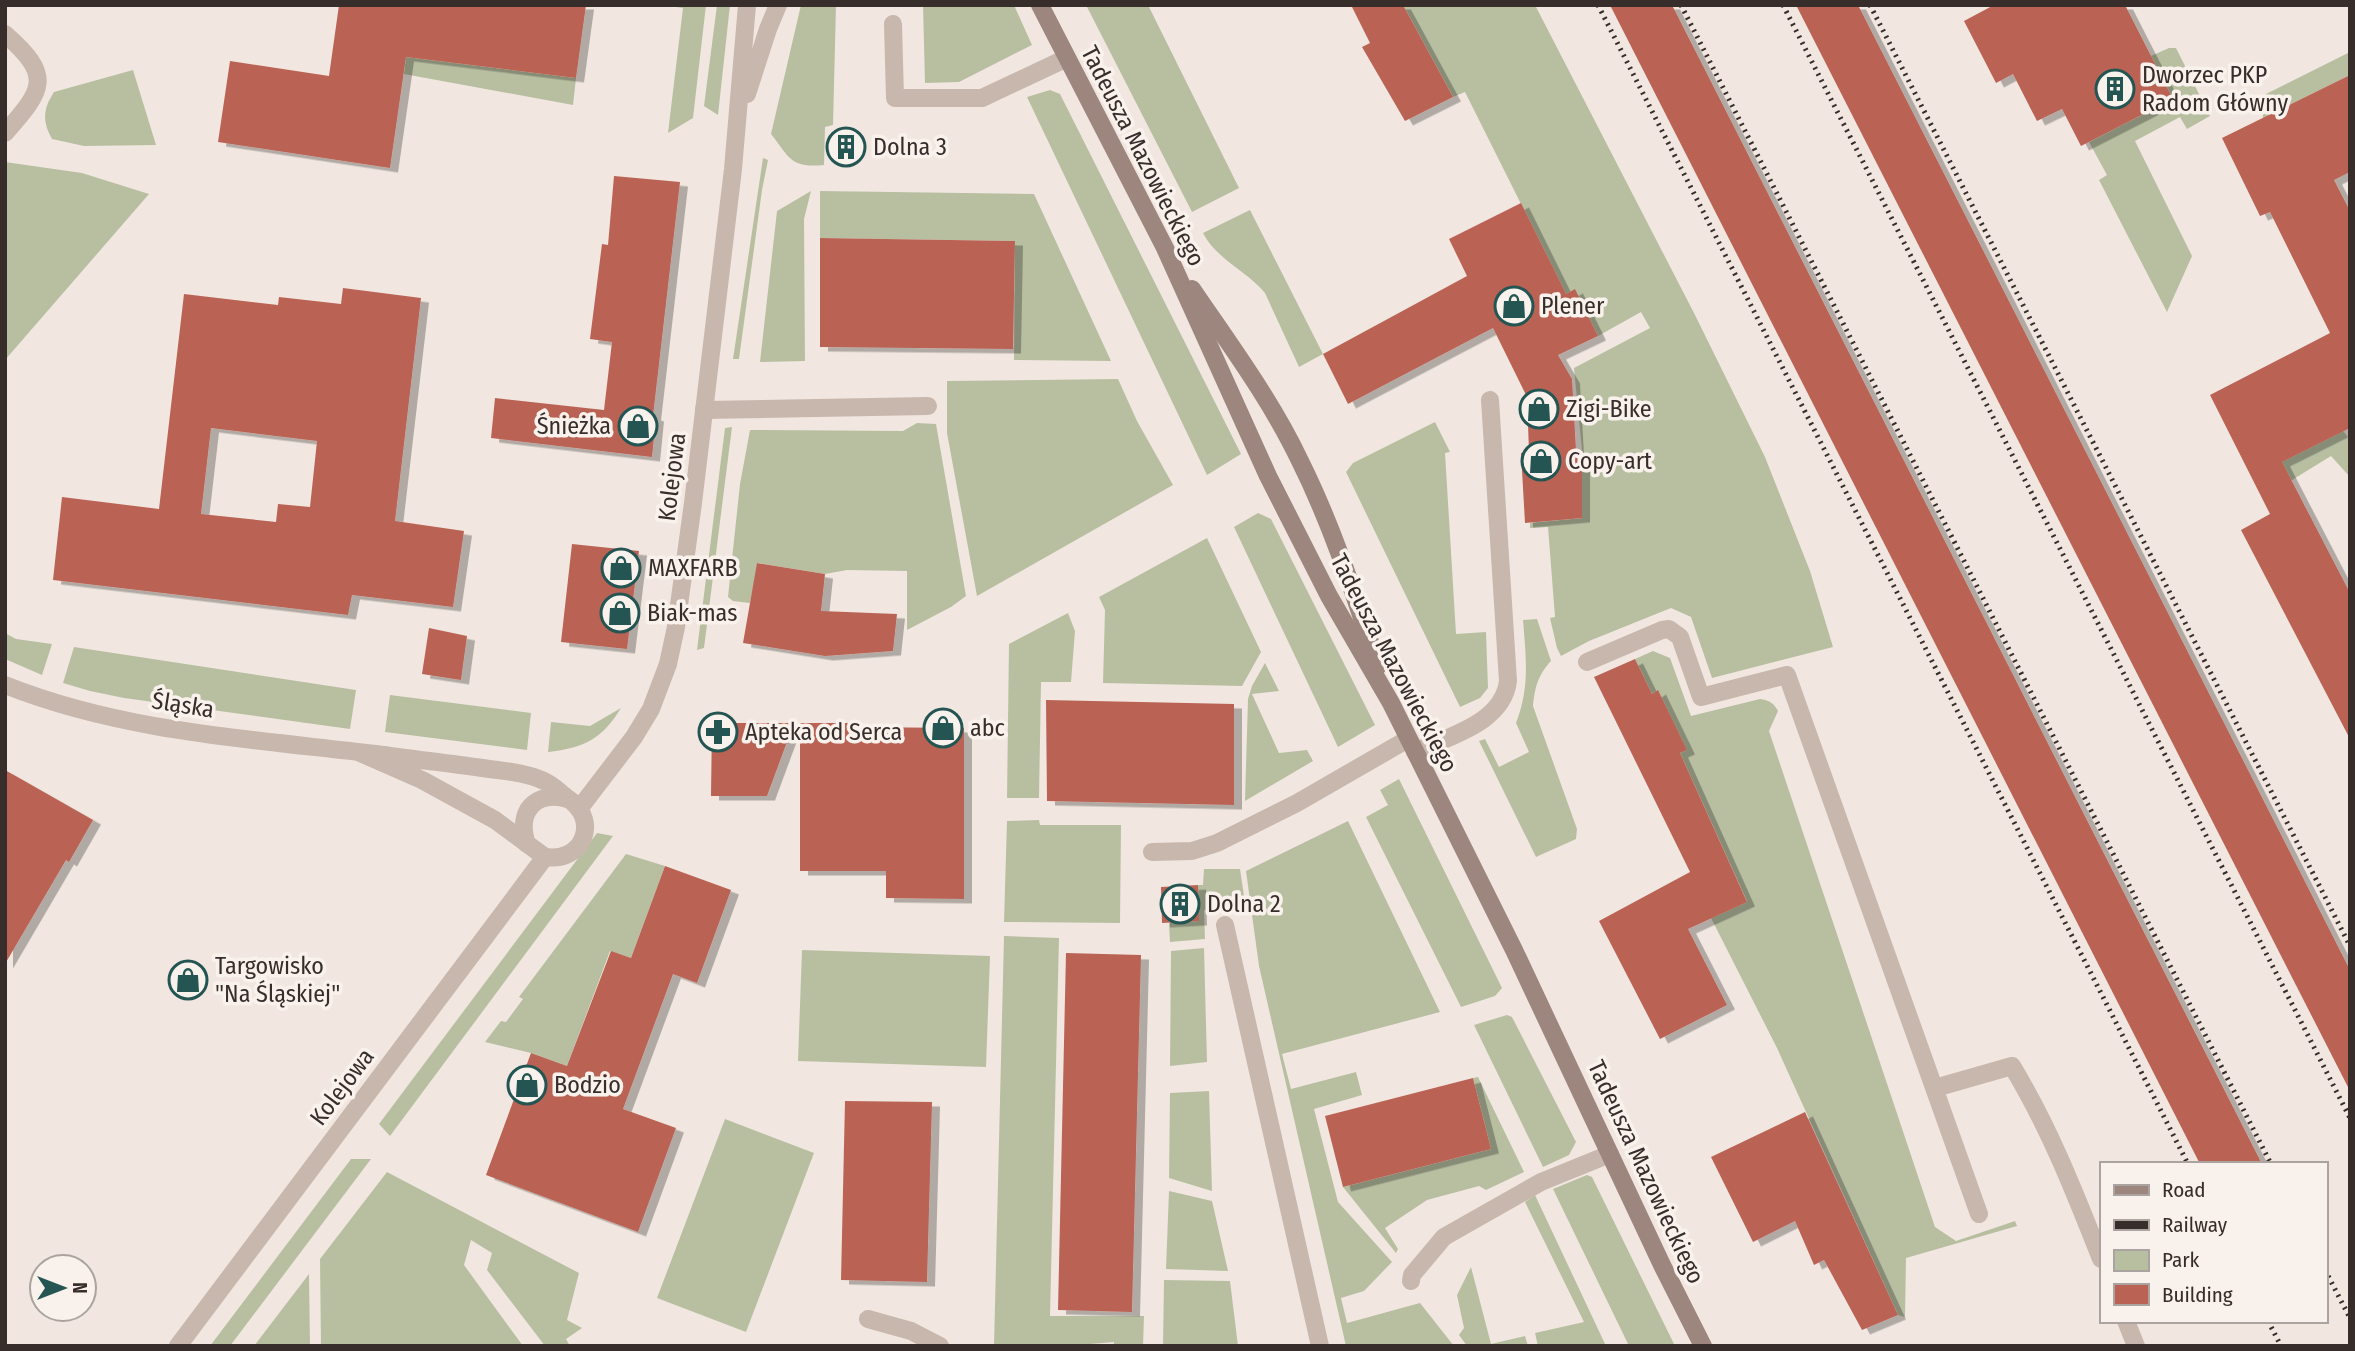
<svg xmlns="http://www.w3.org/2000/svg" width="2355" height="1351" font-family="'Fira Sans Condensed',sans-serif">
  <style>
    .green { fill: #b8bfa1 }
    .building { fill: #ba6355; fill-rule: evenodd; filter: url(#shadow) }
    .lines { fill: none; stroke-linecap: round; stroke-linejoin: round }
    .lane { stroke: #c8b7ad; stroke-width: 18 }
    .street { stroke: #c8b7ad; stroke-width: 18 }
    .secondary { stroke: #9c867e; stroke-width: 18 }
    .rail { stroke: #372d2b; stroke-width: 5; stroke-dasharray: 2 5; stroke-linecap: butt }
    .labels { text-anchor: middle; stroke-width: 7; stroke-linejoin: round; paint-order: stroke }
    .poi-label { font-size: 24px; fill: #372d2b; stroke: #f9f2ec; text-anchor: start }
    .street-label { font-size: 24px; fill: #372d2b; stroke: #f9f2ec }
  </style>
  <defs>
    <filter id="shadow"><feDropShadow dx="8" dy="4.5" stdDeviation="0" flood-color="#0004"/></filter>
  </defs>
  <rect width="100%" height="100%" fill="#f1e7e0"/>
  <g class="green">
    <path d="M 662,5 L 706,5 L 693,118 L 668,133 L 683,8 Z"/>
    <path d="M 717,5 L 730,5 L 718,115 L 704,106 Z"/>
    <path d="M 801,5 L 836,5 L 833,125 L 825,127 L 824,165 C 790,168 790,158 771,134 Z"/>
    <path d="M 923,5 L 1014,5 L 1032,45 L 959,82 L 925,83 Z"/>
    <path d="M 1086,5 L 1148,5 L 1239,188 L 1192,212 Z"/>
    <path d="M 1403,5 L 1535,5 L 1694,313 L 1765,457 L 1810,571 L 1833,647 L 1712,678 L 1691,617 L 1671,608 L 1589,641 L 1561,656 L 1557,648 L 1550,618 L 1555,617 L 1548,527 L 1530,528 L 1530,523 L 1582,518 L 1582,450 L 1574,368 L 1650,328 L 1641,312 L 1598,336 L 1575,290 L 1553,300 L 1544,250 L 1465,92 L 1453,97 Z"/>
    <path d="M 2169,48 L 2176,48 L 2210,116 L 2187,129 L 2180,117 L 2135,141 L 2192,256 L 2167,312 L 2099,180 L 2107,175 L 2089,142 L 2173,99 L 2151,56 Z"/>
    <path d="M 2350,52 L 2350,75 L 2263,118 L 2262,101 L 2266,94 Z"/>
    <path d="M 406,57 L 576,78 L 573,105 L 404,74 Z"/>
    <path d="M 133,70 L 156,145 L 84,146 L 52,139 C 42,121 43,109 54,92 Z"/>
    <path d="M 1050,90 L 1060,94 L 1241,454 L 1207,475 L 1027,97 Z"/>
    <path d="M 763,158 L 768,160 L 762,190 L 739,359 L 733,359 Z"/>
    <path d="M 5,162 L 82,173 L 149,194 L 5,360 Z"/>
    <path d="M 811,191 L 804,219 L 805,361 L 760,362 L 777,211 Z"/>
    <path d="M 820,191 L 1034,194 L 1111,361 L 1014,360 L 1015,241 L 820,238 Z"/>
    <path d="M 1250,210 L 1323,354 L 1299,367 L 1265,293 C 1247,271 1216,259 1203,233 Z"/>
    <path d="M 1118,379 L 1137,421 L 1173,485 L 977,596 L 947,433 L 947,381 Z"/>
    <path d="M 2304,379 L 2350,440 L 2350,477 L 2331,456 L 2263,498 L 2223,420 Z"/>
    <path d="M 1435,422 L 1450,452 L 1445,453 L 1456,634 L 1486,632 L 1488,688 L 1480,698 L 1460,707 L 1346,472 L 1353,463 Z"/>
    <path d="M 917,423 L 936,424 L 966,596 L 951,607 L 907,630 L 907,571 L 847,570 L 825,574 L 758,563 L 750,603 L 733,601 L 728,597 L 740,484 L 750,430 L 903,431 Z"/>
    <path d="M 732,427 L 704,648 L 697,650 L 725,428 Z"/>
    <path d="M 1258,513 L 1271,519 L 1375,725 L 1338,747 L 1234,527 Z"/>
    <path d="M 1207,538 L 1261,652 L 1242,686 L 1103,683 L 1105,610 L 1099,597 Z"/>
    <path d="M 1068,613 L 1075,631 L 1071,682 L 1041,682 L 1039,798 L 1007,798 L 1009,644 Z"/>
    <path d="M 1537,619 L 1551,661 C 1538,675 1535,687 1533,706 L 1577,829 L 1576,839 L 1536,857 L 1479,741 L 1485,739 L 1499,767 L 1529,752 L 1516,723 C 1530,687 1526,658 1523,620 Z"/>
    <path d="M 5,633 L 16,639 L 52,644 L 42,675 L 5,659 Z"/>
    <path d="M 74,647 L 356,690 L 350,729 L 124,698 L 90,691 L 63,683 Z"/>
    <path d="M 1653,651 L 1670,658 L 1691,716 L 1760,699 C 1769,700 1774,703 1778,711 L 1769,731 L 1935,1227 L 1956,1241 L 2015,1221 L 2017,1226 L 1906,1258 L 1905,1317 L 1898,1315 L 1777,1048 L 1711,918 L 1747,901 L 1680,753 L 1686,750 L 1658,691 L 1652,694 L 1635,659 Z"/>
    <path d="M 1265,663 L 1279,691 L 1252,694 L 1279,753 L 1307,750 L 1313,761 L 1245,801 L 1248,699 L 1252,686 Z"/>
    <path d="M 390,695 L 531,713 L 527,750 L 385,732 Z"/>
    <path d="M 621,708 C 602,739 584,748 548,752 L 551,722 L 590,726 Z"/>
    <path d="M 1399,779 L 1502,988 L 1495,996 L 1461,1007 L 1366,817 L 1388,805 L 1380,790 Z"/>
    <path d="M 1039,820 L 1040,825 L 1121,825 L 1120,923 L 1004,922 L 1007,821 Z"/>
    <path d="M 1348,821 L 1440,1012 L 1282,1054 L 1291,1089 L 1356,1072 L 1362,1095 L 1314,1109 L 1338,1202 L 1392,1262 L 1364,1291 L 1341,1298 L 1347,1323 L 1420,1303 L 1454,1346 L 1346,1346 L 1259,966 L 1246,871 Z"/>
    <path d="M 597,833 L 613,836 L 390,1136 L 379,1124 Z"/>
    <path d="M 626,854 L 665,866 L 631,958 L 610,951 L 567,1066 L 531,1053 L 485,1042 L 501,1021 L 506,1022 L 523,999 L 519,997 Z"/>
    <path d="M 1204,869 L 1240,869 L 1246,909 L 1204,910 L 1205,939 L 1170,942 L 1169,923 L 1198,885 L 1203,885 Z"/>
    <path d="M 1004,936 L 1059,938 L 1050,1316 L 1144,1316 L 1143,1346 L 1114,1346 L 1114,1342 L 1066,1346 L 994,1346 Z"/>
    <path d="M 1204,948 L 1207,1062 L 1170,1066 L 1171,951 Z"/>
    <path d="M 802,950 L 990,956 L 986,1067 L 798,1061 Z"/>
    <path d="M 1507,1015 L 1512,1017 L 1576,1142 L 1569,1155 L 1543,1167 L 1474,1025 Z"/>
    <path d="M 1478,1077 L 1524,1172 L 1486,1190 L 1479,1186 L 1427,1200 L 1385,1228 L 1398,1249 L 1396,1253 L 1343,1187 L 1491,1149 L 1473,1078 Z"/>
    <path d="M 1209,1091 L 1212,1191 L 1169,1178 L 1170,1093 Z"/>
    <path d="M 725,1119 L 814,1153 L 746,1332 L 657,1298 Z"/>
    <path d="M 351,1159 L 371,1159 L 230,1346 L 210,1346 Z"/>
    <path d="M 387,1172 L 579,1273 L 567,1320 L 582,1328 L 566,1339 L 570,1346 L 545,1346 L 487,1270 L 492,1253 L 471,1240 L 464,1265 L 523,1346 L 321,1346 L 320,1259 Z"/>
    <path d="M 1587,1175 L 1592,1177 L 1675,1346 L 1629,1346 L 1553,1189 Z"/>
    <path d="M 1169,1191 L 1212,1201 L 1228,1271 L 1166,1269 Z"/>
    <path d="M 1535,1195 L 1606,1346 L 1538,1346 L 1535,1333 L 1584,1322 L 1525,1202 Z"/>
    <path d="M 1471,1267 L 1491,1344 L 1525,1336 L 1528,1346 L 1467,1346 L 1459,1335 L 1464,1328 L 1457,1295 Z"/>
    <path d="M 309,1274 L 310,1346 L 254,1346 Z"/>
    <path d="M 1164,1280 L 1230,1281 L 1238,1346 L 1163,1346 Z"/>
  </g>
  <g class="building">
    <path d="M 339,5 L 586,5 L 576,78 L 406,57 L 390,168 L 218,142 L 230,61 L 329,76 Z"/>
    <path d="M 1351,5 L 1403,5 L 1453,97 L 1405,121 L 1362,47 L 1370,43 Z"/>
    <path d="M 1610,5 L 1672,5 L 2262,1164 L 2200,1164 Z"/>
    <path d="M 1796,5 L 1858,5 L 2350,970 L 2350,1091 Z"/>
    <path d="M 1994,5 L 2125,5 L 2173,99 L 2081,146 L 2062,109 L 2037,121 L 2013,74 L 1996,83 L 1964,21 Z"/>
    <path d="M 2350,75 L 2350,172 L 2334,180 L 2350,211 L 2350,428 L 2282,462 L 2350,593 L 2350,739 L 2241,530 L 2270,514 L 2210,395 L 2330,333 L 2270,212 L 2260,216 L 2222,138 Z"/>
    <path d="M 614,176 L 680,182 L 653,416 L 656,417 L 652,457 L 491,438 L 495,398 L 604,410 L 612,342 L 590,339 L 602,244 L 608,245 Z"/>
    <path d="M 1521,203 L 1566,294 L 1575,289 L 1598,336 L 1558,355 L 1572,379 L 1576,450 L 1582,450 L 1582,518 L 1525,523 L 1521,453 L 1529,452 L 1527,397 L 1493,328 L 1348,404 L 1323,354 L 1467,276 L 1449,239 Z"/>
    <path d="M 820,238 L 1015,241 L 1013,349 L 820,347 Z"/>
    <path d="M 343,288 L 421,298 L 395,521 L 464,531 L 453,607 L 352,595 L 348,615 L 53,580 L 62,497 L 159,509 L 184,294 L 278,305 L 279,297 L 341,304 ZM 211,428 L 317,441 L 310,507 L 278,504 L 276,522 L 201,514 Z"/>
    <path d="M 572,544 L 639,551 L 627,649 L 561,642 Z"/>
    <path d="M 757,563 L 825,574 L 821,611 L 897,614 L 893,651 L 825,656 L 743,643 Z"/>
    <path d="M 429,628 L 467,636 L 461,680 L 422,674 Z"/>
    <path d="M 1635,659 L 1652,694 L 1658,690 L 1687,750 L 1680,753 L 1747,902 L 1688,929 L 1727,1005 L 1660,1039 L 1599,921 L 1690,872 L 1594,677 Z"/>
    <path d="M 1046,700 L 1234,704 L 1234,805 L 1047,801 Z"/>
    <path d="M 712,723 L 794,723 L 767,796 L 711,796 Z"/>
    <path d="M 800,723 L 853,723 L 853,727 L 964,728 L 964,899 L 886,898 L 886,871 L 800,871 Z"/>
    <path d="M 5,770 L 93,820 L 69,862 L 66,860 L 5,964 Z"/>
    <path d="M 665,866 L 731,890 L 697,983 L 673,974 L 623,1109 L 676,1128 L 638,1232 L 486,1175 L 531,1053 L 567,1066 L 611,951 L 631,958 Z"/>
    <path d="M 1198,885 L 1199,921 L 1162,923 L 1161,887 Z"/>
    <path d="M 1066,953 L 1141,955 L 1132,1312 L 1058,1310 Z"/>
    <path d="M 1473,1078 L 1491,1149 L 1343,1187 L 1325,1116 Z"/>
    <path d="M 845,1101 L 932,1102 L 927,1282 L 841,1280 Z"/>
    <path d="M 1805,1112 L 1898,1315 L 1862,1330 L 1824,1260 L 1814,1265 L 1795,1221 L 1753,1242 L 1711,1157 Z"/>
  </g>
  <g class="lines">
    <g class="lane">
      <path d="M 893,24 L 895,98 L 982,98 L 1067,58"/>
      <path d="M 5,34 C 53,76 44,89 5,133"/>
      <path d="M 704,410 L 928,406"/>
      <path d="M 1587,662 L 1662,630 L 1669,629 L 1680,637 L 1701,697 L 1787,675 L 1979,1214"/>
      <path d="M 1415,752 C 1449,736 1503,723 1508,681 L 1490,400"/>
      <path d="M 1152,852 L 1192,851 L 1217,843 L 1297,803 L 1408,739"/>
      <path d="M 1225,925 L 1320,1346"/>
      <path d="M 1935,1088 L 2012,1066 C 2049,1127 2075,1193 2101,1259"/>
      <path d="M 1411,1281 L 1412,1275 L 1444,1237 L 1541,1182 L 1610,1154"/>
      <path d="M 868,1319 L 911,1331 L 940,1346"/>
      <path d="M 2126,1321 L 2136,1346"/>
    </g>
    <g class="street">
      <path d="M 747,94 L 768,29 L 778,5"/>
      <path d="M 5,685 C 123,732 251,739 376,754 C 411,759 447,763 482,768 C 502,771 525,772 544,781 C 554,785 561,794 570,800 C 600,822 582,863 545,857 L 495,820 L 422,780 L 358,752"/>
      <path d="M 579,809 L 634,737 L 651,709 L 668,664 L 676,627 L 693,503 L 733,169 L 747,5"/>
      <path d="M 527,844 C 516,812 535,790 568,799"/>
      <path d="M 178,1346 L 545,857"/>
    </g>
    <g class="secondary">
      <path d="M 1040,5 L 1165,248 L 1268,476 L 1329,596 L 1391,703 L 1514,950 L 1662,1265 L 1703,1346"/>
      <path d="M 1192,289 C 1230,345 1271,400 1300,461 C 1333,527 1355,597 1378,666"/>
    </g>
    <g class="rail">
      <path d="M 1598,5 L 2188,1164"/>
      <path d="M 1681,5 L 2271,1164"/>
      <path d="M 1783,5 L 2350,1118"/>
      <path d="M 1870,5 L 2350,946"/>
      <path d="M 2325,1270 L 2350,1318"/>
      <path d="M 2268,1321 L 2281,1346"/>
    </g>
  </g>
  <defs>
    <symbol id="building-ring" viewBox="-11 -11 22 22"><circle r="9.5" fill="#f9f2ec" stroke="#245553" stroke-width="1.5"/><path d="M-4-6H4V6H1V3H-1V6H-4ZM-2.5-4.3h1.7v1.8h-1.7ZM.8-4.3h1.7v1.8H.8ZM-2.5-1h1.7V.8h-1.7ZM.8-1h1.7V.8H.8Z" fill="#245553"/></symbol>
    <symbol id="shop-ring" viewBox="-11 -11 22 22"><circle r="9.5" fill="#f9f2ec" stroke="#245553" stroke-width="1.5"/><path d="M-5-2.5h2.3a2.7 3.5 0 0 1 5.4 0H5L5.5 6h-11ZM-1.5-2.5h3a1.5 2.3 0 0 0-3 0Z" fill="#245553"/></symbol>
    <symbol id="pharmacy-ring" viewBox="-11 -11 22 22"><circle r="9.5" fill="#f9f2ec" stroke="#245553" stroke-width="1.5"/><path d="M-2-6h4v4h4v4h-4v4h-4v-4h-4v-4h4Z" fill="#245553"/></symbol>
  </defs>
  <g fill-rule="evenodd">
    <use href="#building-ring" x="2093" y="67" width="44" height="44"/>
    <use href="#building-ring" x="824" y="125" width="44" height="44"/>
    <use href="#shop-ring" x="1492" y="284" width="44" height="44"/>
    <use href="#shop-ring" x="1517" y="387" width="44" height="44"/>
    <use href="#shop-ring" x="616" y="404" width="44" height="44"/>
    <use href="#shop-ring" x="1519" y="439" width="44" height="44"/>
    <use href="#shop-ring" x="599" y="546" width="44" height="44"/>
    <use href="#shop-ring" x="598" y="591" width="44" height="44"/>
    <use href="#shop-ring" x="921" y="706" width="44" height="44"/>
    <use href="#pharmacy-ring" x="696" y="710" width="44" height="44"/>
    <use href="#building-ring" x="1158" y="882" width="44" height="44"/>
    <use href="#shop-ring" x="166" y="958" width="44" height="44"/>
    <use href="#shop-ring" x="505" y="1063" width="44" height="44"/>
  </g>
  <g class="labels">
    <g class="poi-label">
      <text x="2142" y="83">Dworzec PKP<tspan x="2142" dy="28">Radom Główny</tspan></text>
      <text x="873" y="155">Dolna 3</text>
      <text x="1541" y="314">Plener</text>
      <text x="1566" y="417">Zigi-Bike</text>
      <text x="611" y="434" text-anchor="end">Śnieżka</text>
      <text x="1568" y="469">Copy-art</text>
      <text x="648" y="576">MAXFARB</text>
      <text x="647" y="621">Biak-mas</text>
      <text x="970" y="736">abc</text>
      <text x="745" y="740">Apteka od Serca</text>
      <text x="1207" y="912">Dolna 2</text>
      <text x="215" y="974">Targowisko<tspan x="215" dy="28">"Na Śląskiej"</tspan></text>
      <text x="554" y="1093">Bodzio</text>
    </g>
    <g class="street-label">
      <text transform="translate(1143 156) rotate(63)" y="8">Tadeusza Mazowieckiego</text>
      <text transform="translate(672 477) rotate(-83)" y="8">Kolejowa</text>
      <text transform="translate(1394 663) rotate(62)" y="8">Tadeusza Mazowieckiego</text>
      <text transform="translate(183 705) rotate(9)" y="8">Śląska</text>
      <text transform="translate(342 1087) rotate(-53)" y="8">Kolejowa</text>
      <text transform="translate(1646 1172) rotate(65)" y="8">Tadeusza Mazowieckiego</text>
    </g>
  </g>
  <rect width="2355" height="1351" fill="none" stroke="#372d2b" stroke-width="14"/>
  <rect x="2100" y="1162" width="228" height="161" fill="#f9f2ec" stroke="#aba39f" stroke-width="2"/>
  <rect x="2114" y="1185" width="35" height="10" fill="#9c867e" stroke="#aba39f" stroke-width="2"/>
  <text x="2162" y="1197" font-size="21" fill="#372d2b">Road</text>
  <rect x="2114" y="1220" width="35" height="10" fill="#372d2b" stroke="#aba39f" stroke-width="2"/>
  <text x="2162" y="1232" font-size="21" fill="#372d2b">Railway</text>
  <rect x="2114" y="1250" width="35" height="21" fill="#b8bfa1" stroke="#aba39f" stroke-width="2"/>
  <text x="2162" y="1267" font-size="21" fill="#372d2b">Park</text>
  <rect x="2114" y="1284" width="35" height="21" fill="#ba6355" stroke="#aba39f" stroke-width="2"/>
  <text x="2162" y="1302" font-size="21" fill="#372d2b">Building</text>
  <g transform="translate(63 1288) rotate(90)"><circle r="33" fill="#f9f2ec" stroke="#aba39f" stroke-width="2"/>
  <path d="M0-5L12 26L0 18L-12 26Z" fill="#245553"/>
  <text y="-10" font-size="19" font-weight="bold" text-anchor="middle" fill="#372d2b">N</text>
  </g>
</svg>
